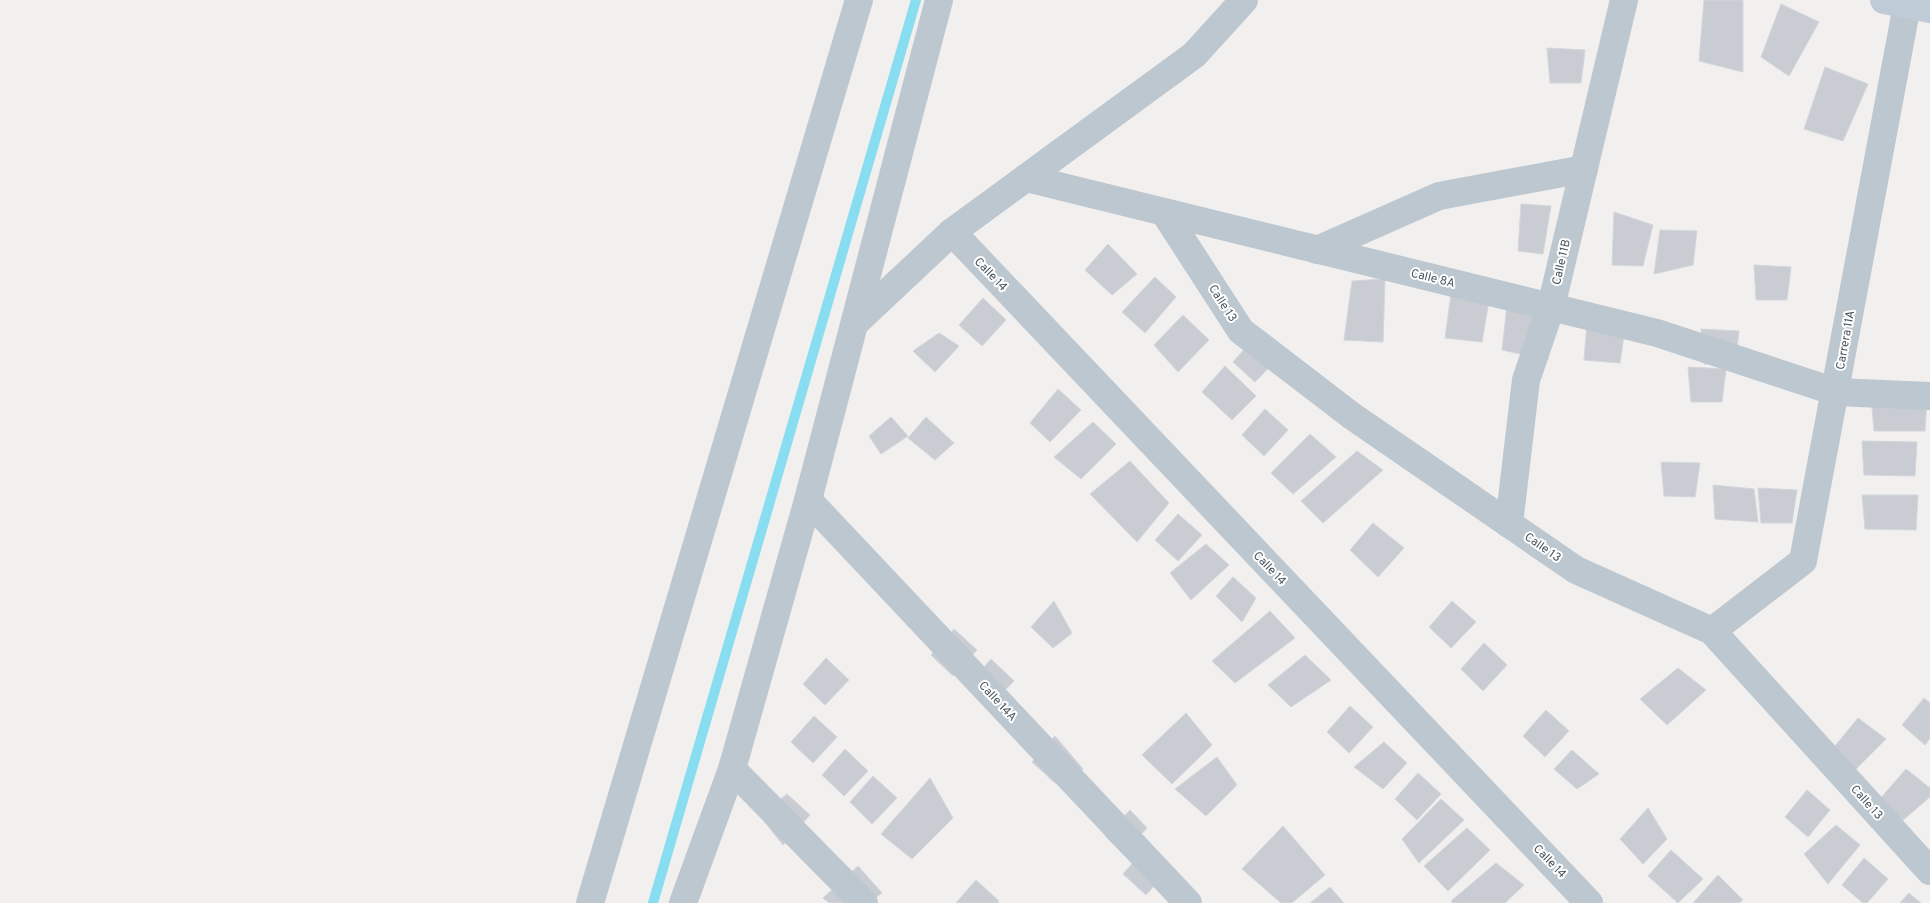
<svg xmlns="http://www.w3.org/2000/svg" width="1930" height="903" font-family="Overpass,sans-serif">
  <style>
    .lines { fill: none; stroke-linecap: round; stroke-linejoin: round }
    .stream { stroke: #88ddf0; stroke-width: 10 }
    .building { fill: #c9ccd2; stroke: #d3d6db }
    .street { stroke: #bdc7cf; stroke-width: 28 }
    .secondary { stroke: #bfcbd7; stroke-width: 28 }
    .labels { text-anchor: middle; stroke-width: 4; stroke-linejoin: round; paint-order: stroke }
    .street-label { font-size: 12px; fill: #47535e; stroke: #fff }
  </style>
  <rect width="100%" height="100%" fill="#f2efef"/>
  <g class="lines">
    <path class="stream" d="M 653,903 L 916,0"/>
  </g>
  <g class="building">
    <path d="M 1704,0 L 1743,0 L 1743,72 L 1699,61 Z"/>
    <path d="M 1781,4 L 1819,22 L 1789,76 L 1761,57 Z"/>
    <path d="M 1547,48 L 1585,50 L 1581,83 L 1550,83 Z"/>
    <path d="M 1825,67 L 1868,84 L 1843,141 L 1804,129 Z"/>
    <path d="M 1521,204 L 1551,206 L 1543,254 L 1518,251 Z"/>
    <path d="M 1614,212 L 1653,225 L 1643,266 L 1612,265 Z"/>
    <path d="M 1660,230 L 1697,231 L 1693,265 L 1654,274 Z"/>
    <path d="M 1108,244 L 1137,274 L 1112,295 L 1085,270 Z"/>
    <path d="M 1754,265 L 1791,267 L 1787,300 L 1756,300 Z"/>
    <path d="M 1155,277 L 1176,297 L 1145,333 L 1122,312 Z"/>
    <path d="M 1385,279 L 1383,342 L 1344,340 L 1352,281 Z"/>
    <path d="M 1451,294 L 1490,295 L 1482,342 L 1445,338 Z"/>
    <path d="M 1508,297 L 1546,298 L 1548,360 L 1502,350 Z"/>
    <path d="M 983,298 L 1006,320 L 982,346 L 959,325 Z"/>
    <path d="M 1588,312 L 1627,314 L 1620,363 L 1584,360 Z"/>
    <path d="M 1183,315 L 1209,340 L 1178,372 L 1154,345 Z"/>
    <path d="M 1701,329 L 1739,331 L 1735,364 L 1704,364 Z"/>
    <path d="M 939,333 L 959,346 L 935,372 L 913,351 Z"/>
    <path d="M 1256,336 L 1279,357 L 1255,382 L 1233,362 Z"/>
    <path d="M 1225,366 L 1256,396 L 1232,420 L 1202,392 Z"/>
    <path d="M 1688,367 L 1726,369 L 1722,402 L 1691,402 Z"/>
    <path d="M 1058,389 L 1081,410 L 1050,442 L 1030,423 Z"/>
    <path d="M 1871,396 L 1927,397 L 1925,431 L 1874,431 Z"/>
    <path d="M 1265,409 L 1288,430 L 1264,456 L 1242,435 Z"/>
    <path d="M 891,417 L 908,436 L 881,454 L 869,436 Z"/>
    <path d="M 926,417 L 954,443 L 935,460 L 908,438 Z"/>
    <path d="M 1093,422 L 1116,444 L 1081,479 L 1054,457 Z"/>
    <path d="M 1310,434 L 1336,457 L 1293,494 L 1271,473 Z"/>
    <path d="M 1862,441 L 1917,442 L 1915,476 L 1864,475 Z"/>
    <path d="M 1357,451 L 1383,470 L 1323,523 L 1301,501 Z"/>
    <path d="M 1130,461 L 1169,503 L 1137,542 L 1090,494 Z"/>
    <path d="M 1661,462 L 1700,463 L 1695,497 L 1664,496 Z"/>
    <path d="M 1713,485 L 1754,489 L 1758,522 L 1715,519 Z"/>
    <path d="M 1758,488 L 1797,490 L 1792,523 L 1761,523 Z"/>
    <path d="M 1862,495 L 1918,495 L 1916,530 L 1865,529 Z"/>
    <path d="M 1178,514 L 1202,535 L 1178,561 L 1155,540 Z"/>
    <path d="M 1373,523 L 1404,548 L 1378,577 L 1350,550 Z"/>
    <path d="M 1206,544 L 1229,565 L 1191,600 L 1170,573 Z"/>
    <path d="M 1233,577 L 1256,598 L 1242,622 L 1216,596 Z"/>
    <path d="M 1054,601 L 1072,633 L 1053,648 L 1031,627 Z"/>
    <path d="M 1452,601 L 1476,622 L 1451,648 L 1429,627 Z"/>
    <path d="M 1270,611 L 1295,638 L 1235,683 L 1212,661 Z"/>
    <path d="M 954,629 L 977,650 L 953,676 L 931,655 Z"/>
    <path d="M 1484,643 L 1507,665 L 1483,691 L 1461,669 Z"/>
    <path d="M 1305,655 L 1331,680 L 1291,707 L 1268,685 Z"/>
    <path d="M 826,658 L 849,680 L 825,705 L 803,684 Z"/>
    <path d="M 991,659 L 1014,681 L 990,706 L 968,685 Z"/>
    <path d="M 1678,668 L 1706,690 L 1667,725 L 1640,699 Z"/>
    <path d="M 1924,698 L 1930,703 L 1930,738 L 1925,745 L 1902,725 Z"/>
    <path d="M 1350,706 L 1373,727 L 1349,753 L 1327,732 Z"/>
    <path d="M 1546,710 L 1569,731 L 1545,757 L 1523,736 Z"/>
    <path d="M 1186,713 L 1212,745 L 1172,784 L 1142,755 Z"/>
    <path d="M 814,716 L 837,737 L 813,763 L 791,742 Z"/>
    <path d="M 1858,718 L 1886,739 L 1853,772 L 1830,752 Z"/>
    <path d="M 1055,736 L 1083,769 L 1055,783 L 1032,762 Z"/>
    <path d="M 1384,742 L 1407,763 L 1383,789 L 1354,767 Z"/>
    <path d="M 845,749 L 868,771 L 844,796 L 822,775 Z"/>
    <path d="M 1572,750 L 1599,774 L 1577,789 L 1554,769 Z"/>
    <path d="M 1217,757 L 1237,785 L 1206,816 L 1175,789 Z"/>
    <path d="M 1906,769 L 1930,788 L 1930,797 L 1903,820 L 1879,800 Z"/>
    <path d="M 1418,773 L 1441,794 L 1417,820 L 1395,799 Z"/>
    <path d="M 873,776 L 897,798 L 872,824 L 850,802 Z"/>
    <path d="M 930,778 L 953,818 L 912,859 L 881,834 Z"/>
    <path d="M 1807,790 L 1830,810 L 1808,837 L 1785,817 Z"/>
    <path d="M 787,794 L 810,815 L 783,845 L 760,816 Z"/>
    <path d="M 1441,799 L 1464,820 L 1419,863 L 1402,839 Z"/>
    <path d="M 1648,808 L 1667,839 L 1643,864 L 1620,839 Z"/>
    <path d="M 1130,810 L 1147,828 L 1123,854 L 1105,836 Z"/>
    <path d="M 1836,825 L 1860,845 L 1828,884 L 1804,854 Z"/>
    <path d="M 1283,826 L 1325,875 L 1292,903 L 1281,903 L 1242,869 Z"/>
    <path d="M 1467,828 L 1490,850 L 1448,891 L 1424,866 Z"/>
    <path d="M 1146,848 L 1169,869 L 1146,895 L 1123,874 Z"/>
    <path d="M 1671,850 L 1703,879 L 1678,903 L 1648,876 Z"/>
    <path d="M 1864,858 L 1888,879 L 1867,903 L 1863,903 L 1842,885 Z"/>
    <path d="M 1496,863 L 1524,885 L 1505,903 L 1453,903 L 1451,901 Z"/>
    <path d="M 858,866 L 882,893 L 868,903 L 829,903 L 823,898 Z"/>
    <path d="M 1718,875 L 1743,900 L 1739,903 L 1693,903 Z"/>
    <path d="M 976,880 L 999,901 L 998,903 L 956,903 Z"/>
    <path d="M 1330,887 L 1344,903 L 1310,903 Z"/>
    <path d="M 1909,893 L 1921,903 L 1900,903 Z"/>
  </g>
  <g class="lines">
    <g class="street">
      <path d="M 1026,178 L 1657,333 L 1836,392 L 1930,396"/>
      <path d="M 1164,212 L 1241,331 L 1352,416 L 1576,570 L 1712,631 L 1930,871"/>
      <path d="M 952,232 L 1589,903"/>
      <path d="M 1317,250 L 1439,196 L 1584,169"/>
      <path d="M 855,323 L 952,232 L 1194,55 L 1244,0"/>
      <path d="M 808,500 L 1188,903"/>
      <path d="M 1509,524 L 1526,380 L 1551,307 L 1624,0"/>
      <path d="M 1712,631 L 1803,561 L 1907,5"/>
      <path d="M 732,769 L 864,903"/>
      <path d="M 590,903 L 859,0"/>
      <path d="M 683,903 L 732,769 L 808,500 L 939,0"/>
    </g>
    <path class="secondary" d="M 1884,0 L 1930,9"/>
  </g>
  <g class="labels">
    <g class="street-label">
      <text transform="translate(1561 262) rotate(-77)" y="4">Calle 11B</text>
      <text transform="translate(991 274) rotate(46)" y="4">Calle 14</text>
      <text transform="translate(1433 278) rotate(14)" y="4">Calle 8A</text>
      <text transform="translate(1223 303) rotate(57)" y="4">Calle 13</text>
      <text transform="translate(1845 340) rotate(-80)" y="4">Carrera 11A</text>
      <text transform="translate(1543 547) rotate(35)" y="4">Calle 13</text>
      <text transform="translate(1270 568) rotate(46)" y="4">Calle 14</text>
      <text transform="translate(998 701) rotate(47)" y="4">Calle 14A</text>
      <text transform="translate(1867 802) rotate(48)" y="4">Calle 13</text>
      <text transform="translate(1550 861) rotate(46)" y="4">Calle 14</text>
    </g>
  </g>
</svg>
